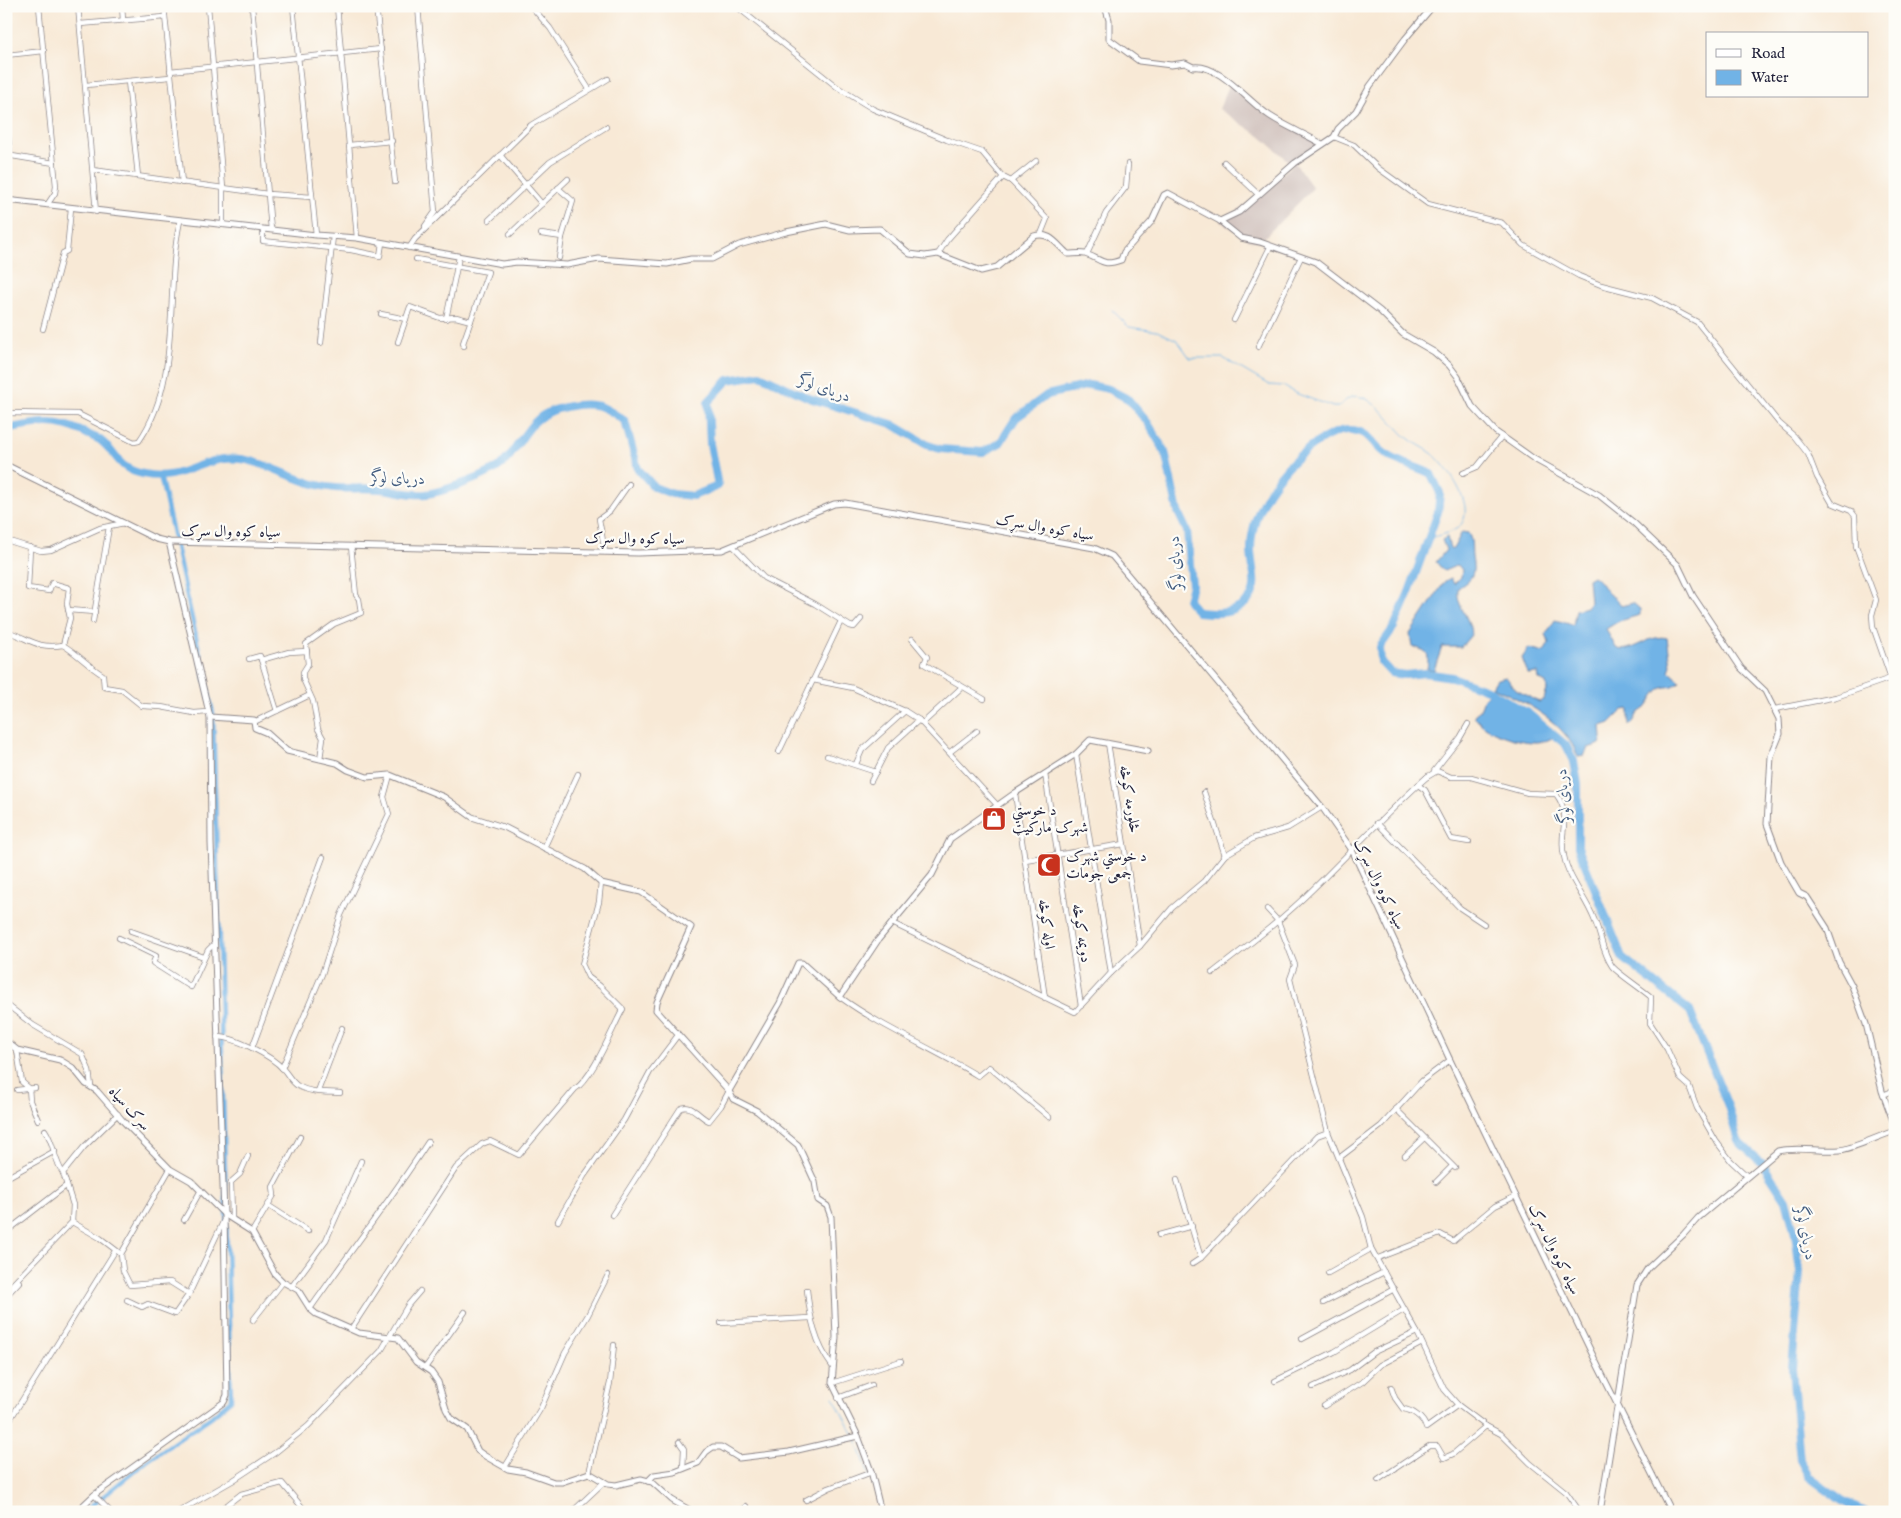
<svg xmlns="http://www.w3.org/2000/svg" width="1901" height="1518" font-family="'IM FELL English',Amiri,serif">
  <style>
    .industrial { fill: #cfc0bb }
    .water { fill: #71b3e6; stroke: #4a6a90 }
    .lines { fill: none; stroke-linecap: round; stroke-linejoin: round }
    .stream { stroke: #71b3e6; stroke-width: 1 }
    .canal { stroke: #71b3e6; stroke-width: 4.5 }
    .river { stroke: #71b3e6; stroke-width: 8 }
    .minor-casing { stroke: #8d8688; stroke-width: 6 }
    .tertiary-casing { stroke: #8d8688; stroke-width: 7 }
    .minor { stroke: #fff; stroke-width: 4.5 }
    .tertiary { stroke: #fff; stroke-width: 5 }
    .labels { text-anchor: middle; stroke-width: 4.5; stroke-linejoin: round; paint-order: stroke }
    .street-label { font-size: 15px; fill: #22223b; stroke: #fdfcf7 }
    .poi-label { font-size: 15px; fill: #22223b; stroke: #fdfcf7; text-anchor: start }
    .water-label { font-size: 16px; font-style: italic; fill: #425c7f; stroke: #fdfcf7 }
  </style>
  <rect width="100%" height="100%" fill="#fdfcf7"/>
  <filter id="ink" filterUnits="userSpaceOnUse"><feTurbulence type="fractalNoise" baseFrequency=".02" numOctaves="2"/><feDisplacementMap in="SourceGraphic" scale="10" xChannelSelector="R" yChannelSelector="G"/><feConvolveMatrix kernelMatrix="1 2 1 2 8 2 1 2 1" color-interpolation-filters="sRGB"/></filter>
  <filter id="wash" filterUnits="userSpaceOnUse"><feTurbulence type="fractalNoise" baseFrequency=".0096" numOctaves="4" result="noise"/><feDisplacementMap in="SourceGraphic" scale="20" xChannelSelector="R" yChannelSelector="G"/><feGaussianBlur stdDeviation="1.12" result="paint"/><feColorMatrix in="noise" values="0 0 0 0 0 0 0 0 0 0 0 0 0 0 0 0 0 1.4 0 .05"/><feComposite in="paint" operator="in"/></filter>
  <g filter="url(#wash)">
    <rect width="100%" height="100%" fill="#f8e9d6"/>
    <path class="industrial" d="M 1230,83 L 1260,108 L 1322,144 L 1295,163 L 1313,188 L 1260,242 L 1249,240 L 1220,221 L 1229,218 L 1293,165 L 1260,136 L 1219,109 Z"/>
    <g class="water">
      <path d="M 1462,532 L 1468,533 C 1473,541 1471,548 1472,557 C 1475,575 1473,578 1458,588 C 1455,606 1471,617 1471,635 L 1461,647 L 1442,647 L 1434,670 L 1427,669 C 1430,649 1426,652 1412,646 L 1410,634 L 1445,581 L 1451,578 L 1454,584 L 1461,577 L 1462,570 L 1458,565 L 1444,571 L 1436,562 L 1446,550 L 1442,540 L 1447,537 L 1450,548 L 1453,549 Z"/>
      <path d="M 1593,576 C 1600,580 1602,586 1607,592 C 1612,598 1616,596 1621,606 L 1633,603 L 1640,609 L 1640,615 L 1619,621 L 1606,629 L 1616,648 C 1629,656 1649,633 1667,638 L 1671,665 L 1669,671 L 1680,681 C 1673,689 1668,685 1660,689 C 1656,691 1650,702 1648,706 L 1638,713 L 1632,724 L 1629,725 L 1629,709 L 1623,710 L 1610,723 L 1601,726 L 1602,738 L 1600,744 L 1588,748 L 1584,756 L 1578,757 C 1566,722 1524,701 1492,687 L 1497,679 L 1506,677 L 1516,690 L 1539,702 L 1544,699 L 1547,690 L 1546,683 L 1538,679 L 1537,673 L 1528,674 L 1522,658 L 1529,648 L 1544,652 L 1549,643 L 1546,634 L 1555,620 L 1573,625 L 1576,610 L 1586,607 L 1590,602 L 1588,579 Z"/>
      <path d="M 1489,694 L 1514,706 L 1554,736 C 1540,752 1480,733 1474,715 L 1480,710 L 1484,698 Z"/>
    </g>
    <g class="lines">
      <g class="stream">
        <path d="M 1112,310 L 1129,327 L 1157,331 L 1177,340 L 1190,358 L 1223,358 L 1269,385 L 1283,386 L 1295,393 L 1333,407 L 1338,407 C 1345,401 1351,394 1361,397 C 1375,400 1394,425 1404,435 C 1413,443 1424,447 1433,454 C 1449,469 1481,512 1456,529 C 1449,534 1438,535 1430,538"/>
        <path d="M 833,1397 L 854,1435"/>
        <path d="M 856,1439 L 870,1477"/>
      </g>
      <path class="canal" d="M 84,1512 L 147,1461 L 211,1417 L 231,1400 L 213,713 L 160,475"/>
      <path class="river" d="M 6,429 C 37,423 54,418 83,432 C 88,435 95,437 100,440 C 118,454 117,469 143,474 C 178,482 195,462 224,459 C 255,455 284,476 314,484 C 336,491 358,487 381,489 C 395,490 412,496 426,494 C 442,492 484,477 497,468 C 514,457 522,432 538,419 C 552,407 582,402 599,406 C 609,409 617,416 625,421 L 638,469 L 654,487 L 672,494 L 693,496 L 718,486 L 710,444 L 708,402 L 728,380 L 760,375 L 809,398 L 892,424 L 928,445 L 940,449 L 983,452 L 1000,443 L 1016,418 L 1047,395 L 1089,385 L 1109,389 L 1128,399 L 1148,423 L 1165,452 L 1178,512 L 1187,531 L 1192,585 L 1188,601 L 1198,612 C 1217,614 1237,615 1250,598 C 1259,587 1251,564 1251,550 C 1251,509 1279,469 1312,446 C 1325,437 1341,427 1357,431 C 1370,434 1374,445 1383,452 C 1396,463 1416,466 1431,474 L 1440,493 L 1438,512 L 1409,592 L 1394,627 L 1380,647 L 1381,662 L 1391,673 L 1405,675 L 1425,673 L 1452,677 L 1490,691 L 1529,714 L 1566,745 L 1574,761 L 1578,784 L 1578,847 L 1622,957 L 1690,1011 L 1728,1106 L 1738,1141 L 1762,1163 L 1786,1200 L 1795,1234 L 1800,1272 L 1792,1369 L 1800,1460 L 1809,1477 L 1842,1501 L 1865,1512"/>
    </g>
  </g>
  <g filter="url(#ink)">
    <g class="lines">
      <defs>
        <g id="minor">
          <path d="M 39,6 L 56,186 L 55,193 L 47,205"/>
          <path d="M 78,6 L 96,212"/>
          <path d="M 122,6 L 123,20"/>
          <path d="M 164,6 L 182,183"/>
          <path d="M 208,6 L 223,188 L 223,225"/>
          <path d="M 252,6 L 271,230"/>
          <path d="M 293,6 L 316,235"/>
          <path d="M 337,6 L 357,238"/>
          <path d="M 376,6 L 395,182"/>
          <path d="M 418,6 L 435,212 L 425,226"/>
          <path d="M 531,6 L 550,28 L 589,89"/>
          <path d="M 736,6 L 837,87 L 873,109 L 947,140 L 982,152 L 1003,177 L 1011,181 L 1047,219 L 1041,234"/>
          <path d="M 80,24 L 165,17"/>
          <path d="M 6,55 L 44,51"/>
          <path d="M 170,71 L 381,49"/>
          <path d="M 128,81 L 138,176"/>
          <path d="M 86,85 L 170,77"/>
          <path d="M 6,116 L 10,156"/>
          <path d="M 1334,137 L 1354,145 L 1378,168 L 1428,204 L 1502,223 L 1523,245 L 1579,276 L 1601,285 L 1652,298 L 1697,322 L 1779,423 L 1794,436 L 1808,454 L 1817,477 L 1832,503 L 1851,511 L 1855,516 L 1856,546 L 1876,600 L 1872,615 L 1873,627 L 1891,678 L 1836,697 L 1775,709"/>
          <path d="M 349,145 L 392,141"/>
          <path d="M 6,155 L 54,163"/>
          <path d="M 500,155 L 542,204"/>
          <path d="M 1224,162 L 1259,195"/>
          <path d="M 93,170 L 268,194 L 312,197"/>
          <path d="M 1011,181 L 1036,161"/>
          <path d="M 558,188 L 573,201 L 562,237 L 559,258"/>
          <path d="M 489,220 L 550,162 L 606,127"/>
          <path d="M 263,230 L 263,241 L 351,250 L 380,256 L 382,243"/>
          <path d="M 510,234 L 568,179"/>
          <path d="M 541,234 L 562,237"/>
          <path d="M 409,248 L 415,239 L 531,125 L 608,79"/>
          <path d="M 938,254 L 947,240 L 1003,177"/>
          <path d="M 1087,254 L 1106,213 L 1126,187 L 1128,164"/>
          <path d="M 416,259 L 488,272 L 463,343 L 464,346"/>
          <path d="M 381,314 L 406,319"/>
          <path d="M 446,319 L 459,257"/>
          <path d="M 1234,320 L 1270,247"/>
          <path d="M 43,329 L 63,253 L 67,251 L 71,208"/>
          <path d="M 398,342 L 410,307 L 440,318 L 456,317 L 471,321"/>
          <path d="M 321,343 L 333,236"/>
          <path d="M 1258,347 L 1301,257"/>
          <path d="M 6,413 L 78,414 L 134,442 L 139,441 C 183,378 164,292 180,221"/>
          <path d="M 1463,473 L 1477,467 L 1502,436"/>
          <path d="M 6,540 L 41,551 L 51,550 L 100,528 L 124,523"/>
          <path d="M 733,546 L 764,578 L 815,604 L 850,626 L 854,627 L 861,619"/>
          <path d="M 30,547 L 28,588 L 49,591 L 52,583 L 69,588 L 67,604 L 70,618 L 63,645"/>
          <path d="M 605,552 L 599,519 L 610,511 L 629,484"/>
          <path d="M 68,610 L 95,612"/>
          <path d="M 93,621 L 109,527"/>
          <path d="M 6,631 C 31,639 35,649 63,645 C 78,654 88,666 103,675 L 104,687 L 122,690 L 142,706 L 161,707 L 194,713 L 209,712"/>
          <path d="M 912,639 L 927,657 L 924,664 L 984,699"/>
          <path d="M 249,659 L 260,656 L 277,711"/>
          <path d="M 261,660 L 289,652 L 307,651"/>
          <path d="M 813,680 L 853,688 L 905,711 L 919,720 L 998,806"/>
          <path d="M 254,722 L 310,695"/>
          <path d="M 923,723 L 962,687"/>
          <path d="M 1108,743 L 1140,946"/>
          <path d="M 779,752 L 841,621"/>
          <path d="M 950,752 L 977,731"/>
          <path d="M 1076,754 L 1111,973"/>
          <path d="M 827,756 L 876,772"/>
          <path d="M 320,759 L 323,738 L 318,729 L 313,701 L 303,679 L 303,672 L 308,664 L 306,644 L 334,624 L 361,613 L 359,599 L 356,595 L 351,546"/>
          <path d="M 856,764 L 862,750 L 905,711"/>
          <path d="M 1434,771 L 1460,738 L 1468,724"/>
          <path d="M 1045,774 L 1081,1006"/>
          <path d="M 1427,777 L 1437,771 L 1451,777 L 1471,777 L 1528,793 L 1556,794 C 1573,817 1558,831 1564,856 C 1568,878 1586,898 1594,919 C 1601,934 1602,951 1612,966 C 1616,972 1642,989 1651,997 L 1650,1023 L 1667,1049 L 1680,1078 L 1689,1086 L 1697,1108 L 1716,1141 L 1731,1161 L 1747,1176"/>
          <path d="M 871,781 L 888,748 L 919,720"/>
          <path d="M 1418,785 L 1425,790 L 1451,839 L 1469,842"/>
          <path d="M 1204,792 L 1225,855"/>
          <path d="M 1015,793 L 1045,998"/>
          <path d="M 1377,823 L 1460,908 L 1484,924"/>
          <path d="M 544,848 L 578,774"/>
          <path d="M 1025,860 L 1124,844"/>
          <path d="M 1267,909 L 1278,921 L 1295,965 L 1290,979 L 1328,1132"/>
          <path d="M 892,923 L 1075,1012 L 1111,973 L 1140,946 L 1172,908 L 1204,881 L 1225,855 L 1254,838 L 1288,828 L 1322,807"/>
          <path d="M 131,931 L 204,957"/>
          <path d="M 119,938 L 156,956 L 153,963 L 191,987 L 208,950 L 214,944"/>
          <path d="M 1212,973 C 1247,946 1283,919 1314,888 C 1353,850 1388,811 1428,776"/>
          <path d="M 840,997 C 881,1027 934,1049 978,1076 L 989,1067 L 1049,1117"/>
          <path d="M 6,1004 L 33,1025 L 82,1054 L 89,1070 L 91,1086"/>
          <path d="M 217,1037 C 233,1036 272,1056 283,1069 C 288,1074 291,1082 298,1086 C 310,1093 327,1092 340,1093"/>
          <path d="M 252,1048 L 323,857"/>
          <path d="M 17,1050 L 22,1082 L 29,1088 L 30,1101 L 38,1120"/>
          <path d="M 282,1068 L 322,974 L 341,915 L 389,814 L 384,797 L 390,775"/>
          <path d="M 17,1090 L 35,1088"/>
          <path d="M 318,1091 L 342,1028"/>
          <path d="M 1883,1095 L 1895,1090"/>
          <path d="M 1396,1109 L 1455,1168"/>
          <path d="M 45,1130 C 54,1143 54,1160 63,1173"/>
          <path d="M 1405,1156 L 1424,1138"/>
          <path d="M 1339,1158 L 1381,1126 L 1422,1081 L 1450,1060"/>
          <path d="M 6,1178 L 55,1151"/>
          <path d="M 1177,1180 L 1201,1258"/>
          <path d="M 1436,1182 L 1452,1166"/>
          <path d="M 269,1206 L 308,1231"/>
          <path d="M 612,1215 L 680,1109 C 691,1102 699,1117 709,1121 L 721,1106 L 729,1091"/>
          <path d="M 232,1218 L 231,1182 L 240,1174 L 248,1156"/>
          <path d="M 184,1220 L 201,1190"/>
          <path d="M 558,1221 L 584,1176 L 624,1120 L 650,1072 L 678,1035"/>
          <path d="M 72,1222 L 100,1238 L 121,1254 L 170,1169"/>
          <path d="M 6,1232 L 67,1185"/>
          <path d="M 252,1232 L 274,1195 L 273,1187 L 300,1137"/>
          <path d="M 1159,1235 L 1192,1226"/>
          <path d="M 121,1254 L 123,1271 L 130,1285 L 170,1282 L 189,1294"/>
          <path d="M 1378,1258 L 1440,1234 L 1453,1241 L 1495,1206 L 1516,1196"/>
          <path d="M 1192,1264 L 1201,1258 L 1317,1136 L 1328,1132 L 1363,1217 L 1371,1249 L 1417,1332 L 1444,1389 L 1458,1405 L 1486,1426 L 1501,1434 L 1530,1463 L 1566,1492 L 1580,1512"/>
          <path d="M 1328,1273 L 1371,1249"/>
          <path d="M 292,1286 L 326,1240 L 361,1161"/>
          <path d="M 807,1290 C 810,1318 815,1343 832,1366"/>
          <path d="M 6,1291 L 72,1222 L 73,1205 L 63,1173 L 84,1147 L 118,1114"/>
          <path d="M 6,1296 L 19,1282"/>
          <path d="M 127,1300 L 142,1307 L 148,1304 L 175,1314 L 189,1294 L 223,1222"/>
          <path d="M 1323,1303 L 1384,1272"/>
          <path d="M 310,1309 C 349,1253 391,1199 428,1142"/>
          <path d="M 253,1320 L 283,1282"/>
          <path d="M 721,1323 L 810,1318"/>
          <path d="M 351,1329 L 456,1168 L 482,1144 L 490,1141 L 519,1155 L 575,1089 C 593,1078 612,1029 623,1009 L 600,986 L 588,977 L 582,964 L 599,902 L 601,883"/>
          <path d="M 1302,1339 L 1394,1289"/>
          <path d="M 425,1368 L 465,1312"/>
          <path d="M 1275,1381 L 1334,1352 L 1405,1309"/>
          <path d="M 832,1383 L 901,1361"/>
          <path d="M 1313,1387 L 1350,1370 L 1374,1352 L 1417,1332"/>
          <path d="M 1391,1387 L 1395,1398 L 1403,1409 C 1412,1410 1424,1418 1426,1428 L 1458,1405"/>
          <path d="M 838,1398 L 872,1385"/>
          <path d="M 1324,1406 L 1362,1382 L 1380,1365 L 1422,1343"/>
          <path d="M 6,1426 L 115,1251"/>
          <path d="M 679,1442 L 684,1449 L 683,1469"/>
          <path d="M 505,1467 L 541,1408 L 565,1353 L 588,1315 L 608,1275"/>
          <path d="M 589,1473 L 610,1383 L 614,1345"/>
          <path d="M 1378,1480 L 1429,1446 L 1437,1446 L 1444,1458 L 1453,1454 L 1486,1426"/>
          <path d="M 94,1495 L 111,1512"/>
          <path d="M 806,1500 L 829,1488 L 872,1472"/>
          <path d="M 178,1512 L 232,1481 L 276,1452 L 308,1426 L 381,1351 L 408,1305 L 420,1291"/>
          <path d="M 218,1512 L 241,1494 L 282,1483 L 302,1507"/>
          <path d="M 572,1512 L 604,1482"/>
          <path d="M 742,1512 L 746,1506"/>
        </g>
        <g id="tertiary">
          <path d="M 1105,6 L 1109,20 L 1109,39 L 1139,61 L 1171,65 L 1185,63 L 1193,67 C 1219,63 1249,103 1270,116 C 1287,127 1305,134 1322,144"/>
          <path d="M 6,200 L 316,235 L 357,238 L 502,264 L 517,262 L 567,265 L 599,259 L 667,264 L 691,259 L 712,259 L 739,245 L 786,232 L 826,224 L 850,230 L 880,229 L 910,254 L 925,256 L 938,254 L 981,271 L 997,267 L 1034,236 C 1050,231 1057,245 1068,254 C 1074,254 1080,253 1085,254 C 1102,259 1101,267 1121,260 L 1124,252 L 1152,221 L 1164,195 L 1168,193 L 1220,221 L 1241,238 L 1260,242 L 1316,262 L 1380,311 L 1403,334 L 1434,352 L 1449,365 L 1458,377 L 1472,406 L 1496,432 L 1534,459 L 1599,495 L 1634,523 L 1678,565 L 1693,596 L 1741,668 L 1765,691 L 1779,719 L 1780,734 L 1771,756 L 1767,824 L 1781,862 L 1799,893 L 1807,897 L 1827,928 L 1839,962 L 1852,986 L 1866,1024 L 1882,1091 L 1895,1126"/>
          <path d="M 1220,221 L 1239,212 L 1295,163 L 1334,137 L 1338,129 L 1356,111 L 1370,86 L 1405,39 L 1433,6"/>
          <path d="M 6,465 L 156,539 L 169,542 L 638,553 L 722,550 L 834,504 L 845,503 L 1094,548 L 1112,556 L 1322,807 L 1352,850 L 1450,1060 L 1597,1364 L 1671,1512"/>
          <path d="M 210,717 L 254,720 L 255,728 L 267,733 L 287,751 L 337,763 L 348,770 L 367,777 L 390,775 L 444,797 L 472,817 L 506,828 L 564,858 L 585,869 L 601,883 L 641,892 L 691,927 L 657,1002 L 656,1010 L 729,1091 L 733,1099 L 757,1111 L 798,1145 L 815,1182 L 818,1200 L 827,1206 L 831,1217 L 836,1337 L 832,1383 L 858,1436 L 871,1471 L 881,1512"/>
          <path d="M 6,1041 L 17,1050 L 60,1060 L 73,1068 L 86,1084 L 97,1091 L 123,1121 L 170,1169 L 191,1181 L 224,1214 L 252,1232 L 275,1274 L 283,1282 L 298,1290 L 310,1309 L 316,1314 L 359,1333 L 398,1338 L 416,1362 L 431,1372 L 438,1382 L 446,1409 L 451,1418 L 467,1429 L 478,1451 L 485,1456 L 508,1469 L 526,1472 L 554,1482 L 562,1482 L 589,1473 L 608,1484 L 616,1485 L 641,1479 L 652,1482 L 672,1500 L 693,1512"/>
          <path d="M 729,1091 L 780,1003 L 798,963 L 802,963 L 840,997 L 878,940 L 932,875 L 950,839 L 1015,793 L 1076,754 L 1090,740 L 1148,751"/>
          <path d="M 648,1481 L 654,1475 L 675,1472 L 698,1463 L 706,1452 L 713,1447 L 721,1447 L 739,1458 L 789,1452 L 858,1436"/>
          <path d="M 76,1512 L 94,1495 L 224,1402 L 227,1395 L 224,1214 L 211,843 L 210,717 L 169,542"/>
          <path d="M 1600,1512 L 1637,1285 L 1648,1268 L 1683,1235 L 1698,1218 L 1778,1151 C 1797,1146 1820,1152 1840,1150 C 1852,1149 1881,1135 1895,1131"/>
        </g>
      </defs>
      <use href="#minor" class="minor-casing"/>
      <use href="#tertiary" class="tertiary-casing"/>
      <use href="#minor" class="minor"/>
      <use href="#tertiary" class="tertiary"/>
    </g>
  </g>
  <defs>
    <symbol id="shop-square" viewBox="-11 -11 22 22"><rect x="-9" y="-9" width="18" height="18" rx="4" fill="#c8321e" stroke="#fdfcf7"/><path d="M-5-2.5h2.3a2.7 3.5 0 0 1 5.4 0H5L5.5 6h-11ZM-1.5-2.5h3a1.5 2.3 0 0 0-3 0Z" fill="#fff"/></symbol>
    <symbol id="mosque-square" viewBox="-11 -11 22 22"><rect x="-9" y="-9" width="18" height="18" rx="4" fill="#c8321e" stroke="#fdfcf7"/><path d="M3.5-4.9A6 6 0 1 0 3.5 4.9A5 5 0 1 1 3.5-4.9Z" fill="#fff"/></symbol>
  </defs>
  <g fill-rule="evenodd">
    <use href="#shop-square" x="980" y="805" width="28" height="28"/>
    <use href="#mosque-square" x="1035" y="851" width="28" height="28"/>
  </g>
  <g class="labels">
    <g class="street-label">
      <text transform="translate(1045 527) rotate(10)" y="5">سیاه کوه وال سړک</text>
      <text transform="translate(231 531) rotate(1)" y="5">سیاه کوه وال سړک</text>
      <text transform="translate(635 538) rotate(1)" y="5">سیاه کوه وال سړک</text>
      <text transform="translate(1130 799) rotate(81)" y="5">څلورمه کوڅه</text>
      <text transform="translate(1380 884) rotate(64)" y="5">سیاه کوه وال سړک</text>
      <text transform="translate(1047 924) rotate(82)" y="5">اوله کوڅه</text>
      <text transform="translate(1082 933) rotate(81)" y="5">دویمه کوڅه</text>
      <text transform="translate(130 1108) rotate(48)" y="5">سرک سیاه</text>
      <text transform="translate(1555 1249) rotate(64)" y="5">سیاه کوه وال سړک</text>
    </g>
    <g class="poi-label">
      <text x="1012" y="815">د خوستي<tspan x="1012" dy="17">شهرک مارکیټ</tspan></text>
      <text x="1066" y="861">د خوستي شهرک<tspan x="1066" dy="17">جمعی جومات</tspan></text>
    </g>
    <g class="water-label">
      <text transform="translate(825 387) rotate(20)" y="6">دریای لوگر</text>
      <text transform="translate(398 477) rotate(2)" y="6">دریای لوگر</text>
      <text transform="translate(1174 563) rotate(-93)" y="6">دریای لوگر</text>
      <text transform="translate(1562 796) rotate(-94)" y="6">دریای لوگر</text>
      <text transform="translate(1807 1233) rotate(79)" y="6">دریای لوگر</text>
    </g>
  </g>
  <rect width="1901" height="1518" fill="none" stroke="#fdfcf7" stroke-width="25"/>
  <rect x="1706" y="32" width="162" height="65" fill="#fdfcf7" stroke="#a5a5ac"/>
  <rect x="1716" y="49" width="25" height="8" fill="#ffffff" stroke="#a5a5ac"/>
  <text x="1751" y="58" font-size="15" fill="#22223b">Road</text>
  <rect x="1716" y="70" width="25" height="15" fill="#71b3e6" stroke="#a5a5ac"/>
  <text x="1751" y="82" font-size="15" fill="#22223b">Water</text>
</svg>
